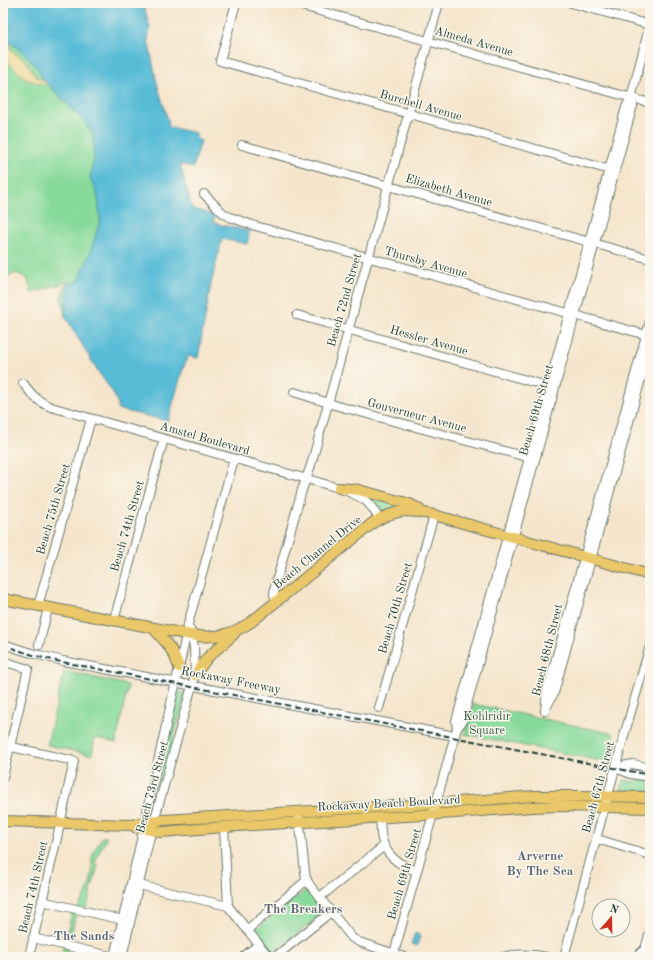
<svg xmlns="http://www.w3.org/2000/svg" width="653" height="960" font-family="'Old Standard TT',serif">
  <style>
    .green { fill: #88da9b; stroke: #548c68 }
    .sand { fill: #eeda9e; stroke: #868c69 }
    .water { fill: #58bcd7; stroke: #3c7c86 }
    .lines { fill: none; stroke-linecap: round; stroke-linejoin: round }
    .minor-casing { stroke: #6a7869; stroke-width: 10 }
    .major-casing { stroke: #6a7869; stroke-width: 12 }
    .minor { stroke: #fff; stroke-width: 8 }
    .major { stroke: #eac769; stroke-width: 10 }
    .rail { stroke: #1f3d34; stroke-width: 2; stroke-dasharray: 6 3; stroke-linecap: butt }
    .labels { text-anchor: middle; stroke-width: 3; stroke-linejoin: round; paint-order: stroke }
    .street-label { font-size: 12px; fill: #1f3d34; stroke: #fbf7ec }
    .park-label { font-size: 12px; fill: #345c49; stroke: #fbf7ec }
    .neighbourhood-label { font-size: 13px; font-weight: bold; fill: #5a6877; stroke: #fbf7ec }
  </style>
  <rect width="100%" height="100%" fill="#fbf7ec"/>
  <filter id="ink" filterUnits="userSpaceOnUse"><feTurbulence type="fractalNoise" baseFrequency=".025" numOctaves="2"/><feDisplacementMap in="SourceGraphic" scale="8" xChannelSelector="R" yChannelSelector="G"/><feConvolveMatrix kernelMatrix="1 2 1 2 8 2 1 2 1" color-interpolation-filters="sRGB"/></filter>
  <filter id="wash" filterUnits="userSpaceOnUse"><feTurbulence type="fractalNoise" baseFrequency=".012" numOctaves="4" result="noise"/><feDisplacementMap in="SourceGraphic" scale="16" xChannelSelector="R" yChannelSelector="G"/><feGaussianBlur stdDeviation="0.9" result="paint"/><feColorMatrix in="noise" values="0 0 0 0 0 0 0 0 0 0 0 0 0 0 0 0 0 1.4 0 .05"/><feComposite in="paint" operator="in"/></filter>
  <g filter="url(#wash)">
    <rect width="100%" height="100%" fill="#f5e5cc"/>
    <g class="green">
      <path d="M 3,36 L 13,40 L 90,114 L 107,204 L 81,282 L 68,283 L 65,316 L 61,296 L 67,282 L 32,293 L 27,278 L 16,273 L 3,279 Z"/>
      <path d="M 368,497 L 404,506 L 383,511 Z"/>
      <path d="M 64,671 L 128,685 L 116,743 L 95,738 L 92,755 L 47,745 Z"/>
      <path d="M 178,692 L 186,693 L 155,808 L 151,807 Z"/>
      <path d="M 474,704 L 614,734 L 607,762 L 464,734 Z"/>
      <path d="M 639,779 L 650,781 L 650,791 L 621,790 L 623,780 L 637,782 Z"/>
      <path d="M 102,837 L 107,837 L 95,861 L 98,865 L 87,907 L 76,913 L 66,957 L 61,957 L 72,912 C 83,906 91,885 92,873 C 93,868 91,862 92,857 C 94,850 99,844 102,837 Z"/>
      <path d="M 307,889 L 325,912 L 273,952 L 255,929 Z"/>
    </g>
    <path class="sand" d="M 3,40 L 10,42 L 10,49 L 26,61 L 37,78 L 47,82 L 45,85 L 28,80 L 20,74 L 3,57 Z"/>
    <g class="water">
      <path d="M 3,3 L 143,3 L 150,28 L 148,40 L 158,87 L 169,123 L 168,127 L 196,133 L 195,138 L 201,141 L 193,168 L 180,164 L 192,208 L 215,216 L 213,222 L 225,226 L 250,231 L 247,244 L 222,239 L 211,284 L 198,358 L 188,356 L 182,372 L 168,421 L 117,409 L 118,404 L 112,391 L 99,373 L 65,316 L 68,283 L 78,282 L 90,253 L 100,221 L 98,198 L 95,187 L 90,179 L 94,156 L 93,134 L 83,120 L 42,78 L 38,69 L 27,56 L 10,42 L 3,40 Z"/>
      <path d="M 415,933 L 420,935 L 417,946 L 411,944 Z"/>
    </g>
  </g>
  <g filter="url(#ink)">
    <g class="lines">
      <defs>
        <g id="minor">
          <path d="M 236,3 L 220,61 L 614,171"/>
          <path d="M 291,3 L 650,103"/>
          <path d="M 571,3 L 650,25"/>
          <path d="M 242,145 L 650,259"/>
          <path d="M 204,194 L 223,213 L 230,217 L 252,225 L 650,336"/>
          <path d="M 297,315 L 554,388"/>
          <path d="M 23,383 C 31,394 38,402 51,407 L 339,488 C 361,497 368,498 379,519"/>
          <path d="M 294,392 L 338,406 L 534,459"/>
          <path d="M 276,602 L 274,594 L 275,586 L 302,490 L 311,465 L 439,3"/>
          <path d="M 38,606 L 91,419"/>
          <path d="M 114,620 L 164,439"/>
          <path d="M 3,644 L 31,653 L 63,661 L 455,736"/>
          <path d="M 39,645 L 48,608"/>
          <path d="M 3,661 L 28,669 L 3,777"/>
          <path d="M 547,706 L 554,693 L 650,346"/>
          <path d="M 379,708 L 434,515"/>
          <path d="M 545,711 L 547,691 L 650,321"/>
          <path d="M 457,728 L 456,721 L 611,162 L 626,107 L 631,98 L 650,24"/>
          <path d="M 3,745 L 74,761 L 57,838 L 29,957"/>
          <path d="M 617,767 L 633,764 L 650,768"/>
          <path d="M 616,768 L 631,774 L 650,777"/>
          <path d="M 299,817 L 305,872 L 306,878 L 309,884 L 352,938 L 359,942 L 404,957"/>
          <path d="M 380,817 C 381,824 380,832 382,839 C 386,856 401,866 417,871"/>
          <path d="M 224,827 L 228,906"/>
          <path d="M 597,839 L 650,855"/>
          <path d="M 139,885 L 228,906 L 269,957"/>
          <path d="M 320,897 L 384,846"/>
          <path d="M 42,901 L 123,920"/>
          <path d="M 247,930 L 307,880"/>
          <path d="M 33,938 L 114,957"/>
          <path d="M 645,949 L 650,932"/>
          <path d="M 114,957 L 142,836 L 146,815 L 184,645 L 188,624 L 234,459"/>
          <path d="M 122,957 L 150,836 L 195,675 L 194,647 L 190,630"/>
          <path d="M 243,957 L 259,944"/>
          <path d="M 275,957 L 331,912"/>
          <path d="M 393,957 L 457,728 L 462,722 C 519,518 576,313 632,109 L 633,106 L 631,98"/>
          <path d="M 502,957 C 518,953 531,954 547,957"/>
          <path d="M 564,957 L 624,736 L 650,646"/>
          <path d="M 636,957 L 645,949"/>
        </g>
        <g id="major">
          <path d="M 339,488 L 359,490 L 410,504 L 419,509"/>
          <path d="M 3,599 L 191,635 C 214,639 232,635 251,622 L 374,522 C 397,509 409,509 434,515 L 650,575"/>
          <path d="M 153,628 C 165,641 173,649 179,667"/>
          <path d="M 195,675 L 207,658 L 234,634"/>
          <path d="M 3,821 L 130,825 L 164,820 L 445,803 L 535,796 L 579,796 L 650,797"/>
          <path d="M 135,827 L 161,832 L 237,826 L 441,814 L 534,807 L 557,806 L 650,808"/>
        </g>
      </defs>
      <use href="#minor" class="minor-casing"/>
      <use href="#major" class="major-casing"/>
      <use href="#minor" class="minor"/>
      <use href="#major" class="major"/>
      <path class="rail" d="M 3,645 L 36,656 L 57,661 L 650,775"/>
    </g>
  </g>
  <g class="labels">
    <g class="street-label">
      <text transform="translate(474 41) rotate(16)" y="4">Almeda Avenue</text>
      <text transform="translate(421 105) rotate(16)" y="4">Burchell Avenue</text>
      <text transform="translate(449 190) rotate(16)" y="4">Elizabeth Avenue</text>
      <text transform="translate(426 262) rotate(16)" y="4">Thursby Avenue</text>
      <text transform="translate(344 300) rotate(-74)" y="4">Beach 72nd Street</text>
      <text transform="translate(429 340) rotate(16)" y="4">Hessler Avenue</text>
      <text transform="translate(536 410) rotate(-74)" y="4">Beach 69th Street</text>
      <text transform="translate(417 415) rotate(15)" y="4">Gouverneur Avenue</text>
      <text transform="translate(205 438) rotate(16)" y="4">Amstel Boulevard</text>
      <text transform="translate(53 509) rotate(-74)" y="4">Beach 75th Street</text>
      <text transform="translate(127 526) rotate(-74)" y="4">Beach 74th Street</text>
      <text transform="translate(317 552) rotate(-39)" y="4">Beach Channel Drive</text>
      <text transform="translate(395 608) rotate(-74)" y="4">Beach 70th Street</text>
      <text transform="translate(547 650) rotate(-76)" y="4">Beach 68th Street</text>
      <text transform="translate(231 680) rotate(11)" y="4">Rockaway Freeway</text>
      <text transform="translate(152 787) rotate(-75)" y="4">Beach 73rd Street</text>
      <text transform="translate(598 787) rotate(-75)" y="4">Beach 67th Street</text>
      <text transform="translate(389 803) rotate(-3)" y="4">Rockaway Beach Boulevard</text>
      <text transform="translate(404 874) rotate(-74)" y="4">Beach 69th Street</text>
      <text transform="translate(33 887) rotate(-77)" y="4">Beach 74th Street</text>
    </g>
    <g class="park-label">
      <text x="487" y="720">Kohlridir<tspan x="487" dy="14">Square</tspan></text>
    </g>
    <g class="neighbourhood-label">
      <text x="540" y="860">Arverne<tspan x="540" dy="15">By The Sea</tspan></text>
      <text x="303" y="913">The Breakers</text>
      <text x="84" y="940">The Sands</text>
    </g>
  </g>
  <rect width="653" height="960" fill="none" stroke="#fbf7ec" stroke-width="16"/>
  <g transform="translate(611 918) rotate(20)"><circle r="19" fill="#fbf7ec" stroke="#a3ada2"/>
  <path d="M0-3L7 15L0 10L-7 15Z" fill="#c8321e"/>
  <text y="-6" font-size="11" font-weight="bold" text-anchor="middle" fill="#1f3d34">N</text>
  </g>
</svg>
